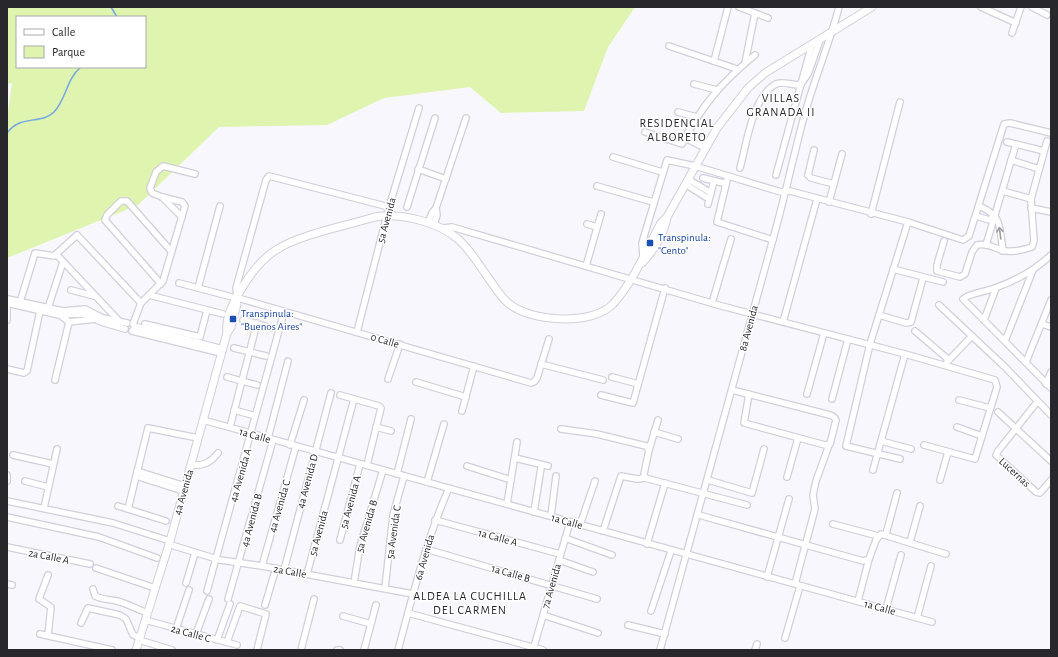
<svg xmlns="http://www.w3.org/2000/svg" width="1058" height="657" font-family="'Alegreya Sans',sans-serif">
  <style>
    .green { fill: #def4af; fill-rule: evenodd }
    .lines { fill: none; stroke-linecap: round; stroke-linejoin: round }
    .stream { stroke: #74a6e4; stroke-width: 1.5 }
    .minor-casing { stroke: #d1cfda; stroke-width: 8 }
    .major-casing { stroke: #d1cfda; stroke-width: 9 }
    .minor { stroke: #fff; stroke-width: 5.5 }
    .major { stroke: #fff; stroke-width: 7 }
    .oneway { stroke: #9e9ea0 }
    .transit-dot { fill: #1a4fb4; stroke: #fff; stroke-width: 1.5 }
    .labels { text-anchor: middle; stroke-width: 3; stroke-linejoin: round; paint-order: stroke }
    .street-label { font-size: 11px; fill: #28272b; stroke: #fff }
    .transit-label { font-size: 11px; fill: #164399; stroke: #fff; text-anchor: start }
    .neighbourhood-label { font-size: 12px; letter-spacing: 1px; fill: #28272b; stroke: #fff }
  </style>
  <rect width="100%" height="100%" fill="#f8f7fe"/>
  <path class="green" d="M 7,7 L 635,7 L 608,47 L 584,111 L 501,113 L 470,87 L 384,98 L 327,125 L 219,127 L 138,205 L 7,258 L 7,119 L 12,83 L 7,84 ZM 17,17 L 145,17 L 145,67 L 17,67 Z"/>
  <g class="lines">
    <g class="stream">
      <path d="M 111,7 L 117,17"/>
      <path d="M 7,133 C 21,114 41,125 54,112 C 67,98 66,79 81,67"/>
    </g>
    <defs>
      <g id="minor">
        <path d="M 739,7 L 768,18"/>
        <path d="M 981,7 L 1016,23"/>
        <path d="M 1032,7 L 1047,15"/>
        <path d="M 1012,33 L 1021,7"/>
        <path d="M 669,46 L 737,69"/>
        <path d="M 714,61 L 728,7"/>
        <path d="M 745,63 L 755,13"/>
        <path d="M 694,84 L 717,90"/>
        <path d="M 678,112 L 697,117"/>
        <path d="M 645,132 L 682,144 C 702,105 721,83 755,55"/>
        <path d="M 688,132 L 708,143"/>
        <path d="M 685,138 L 705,148"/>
        <path d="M 1007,142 L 1044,151"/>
        <path d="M 814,150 L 808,175 L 811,178 L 834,184"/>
        <path d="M 613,157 L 662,172"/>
        <path d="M 1011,160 L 1039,169"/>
        <path d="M 740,168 C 746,145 753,95 776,84 C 785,80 793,87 801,84 L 808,74 L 820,40"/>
        <path d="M 418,169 L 446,179"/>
        <path d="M 776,175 L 812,44"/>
        <path d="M 728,176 L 717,222 L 773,240"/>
        <path d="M 703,178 L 723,183"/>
        <path d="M 688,179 L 711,193"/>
        <path d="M 685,184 L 709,199"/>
        <path d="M 597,186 L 653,202"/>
        <path d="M 1003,191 L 1031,199"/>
        <path d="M 829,202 L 842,154"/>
        <path d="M 708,204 L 714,181"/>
        <path d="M 979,206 C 1003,216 999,227 1003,251"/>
        <path d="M 407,207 L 435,118"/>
        <path d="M 1031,208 L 1051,212"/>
        <path d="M 871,214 L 900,102"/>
        <path d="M 976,216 L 989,220 L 995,216"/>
        <path d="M 182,217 L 162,197 L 152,193 L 150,188 L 156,172 L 163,166 L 195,174"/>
        <path d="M 428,223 L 432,213 L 436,208 L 466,118"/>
        <path d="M 587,224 L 597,227"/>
        <path d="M 434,225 L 437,215 L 436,208"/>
        <path d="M 443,228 L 452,227 L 718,305 L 905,354 L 995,380 L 997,387 L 975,459 L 924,445"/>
        <path d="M 944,241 L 937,265 L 937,271 L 960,277 L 965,274 L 972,252 L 977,245 C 986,243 993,247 1001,250 C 1010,253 1024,250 1032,247 L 1034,241 L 1031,199 L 1047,141"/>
        <path d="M 986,245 L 1016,144"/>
        <path d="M 56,254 L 120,322"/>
        <path d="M 1051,255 C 1036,269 1015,281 995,288 C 985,292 970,293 963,299 L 1051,388"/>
        <path d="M 643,256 L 642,243 L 667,160 L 695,166 L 781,192 L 790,191 L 908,222 L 963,240 L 969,236 L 1004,124 L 1010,123 L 1051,133"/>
        <path d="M 586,266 L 601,214"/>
        <path d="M 893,269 L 943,282"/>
        <path d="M 179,283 L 236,298"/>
        <path d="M 161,284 L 105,220 L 107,215 L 121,201 L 127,201 L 171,251"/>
        <path d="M 198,288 L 220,206"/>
        <path d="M 71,290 L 94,296"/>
        <path d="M 149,295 L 223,314"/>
        <path d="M 237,296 L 236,288 L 266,180 L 269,176 L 389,207"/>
        <path d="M 238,298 L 531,383 L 534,382 L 537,378 L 549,339"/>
        <path d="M 8,299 L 63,311 L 85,309 L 103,318 L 127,323"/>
        <path d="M 20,302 L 35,253 L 54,256 L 77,235 L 141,303"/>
        <path d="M 7,303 L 59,315 L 84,314 L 101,322 L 125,329"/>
        <path d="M 712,303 L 731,239"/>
        <path d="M 939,305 L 1006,368 L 1051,415"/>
        <path d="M 7,307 L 7,320"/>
        <path d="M 48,308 L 63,262"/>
        <path d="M 60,315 L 69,322 L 96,319"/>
        <path d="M 879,315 L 906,323 L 911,322 L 923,278"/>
        <path d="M 243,320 L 272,328"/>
        <path d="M 984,320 L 996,288"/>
        <path d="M 783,322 L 817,199"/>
        <path d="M 133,324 L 141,303 L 163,281 L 185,206 L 182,202 L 162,197"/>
        <path d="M 145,324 L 200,337 L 207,310"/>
        <path d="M 1042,324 L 1051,327"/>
        <path d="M 134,326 L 223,349"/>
        <path d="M 132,331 L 221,353"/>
        <path d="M 915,331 L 949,360"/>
        <path d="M 357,332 L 389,207 L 419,108"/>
        <path d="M 1005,341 L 1033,270"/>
        <path d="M 234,348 L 266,356"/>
        <path d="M 947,362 L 972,336"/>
        <path d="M 1026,362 L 1051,300"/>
        <path d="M 541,364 L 603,380"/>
        <path d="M 7,369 L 24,373 L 27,371 L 40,311"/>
        <path d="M 227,377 L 257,385"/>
        <path d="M 612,377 L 638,384"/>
        <path d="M 388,379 L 400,344"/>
        <path d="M 55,380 L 69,322"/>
        <path d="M 416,382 L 466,397"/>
        <path d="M 1046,384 L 1051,372"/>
        <path d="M 732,390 L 830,415 C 833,416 835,417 836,420 L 830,444 L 825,445 L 744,423 L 749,394"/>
        <path d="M 807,394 L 824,333"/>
        <path d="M 340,395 L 379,406 L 381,408 L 367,465"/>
        <path d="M 601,395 L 633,403 L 665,288"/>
        <path d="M 832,399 L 848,339"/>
        <path d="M 959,400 L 990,408"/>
        <path d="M 1037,402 L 998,451 L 996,455 L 1036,492 L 1040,493 L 1051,480"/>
        <path d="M 234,410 L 252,415"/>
        <path d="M 462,411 L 474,366"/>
        <path d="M 998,412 L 1051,461"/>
        <path d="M 203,420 L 932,622"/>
        <path d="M 230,427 L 257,323"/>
        <path d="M 376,427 L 391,431"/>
        <path d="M 957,427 L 982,436"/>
        <path d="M 561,429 L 597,434 L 646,446 L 649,450 L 644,474 L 645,478 L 747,505"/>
        <path d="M 654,432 L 678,439"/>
        <path d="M 268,438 L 288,361"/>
        <path d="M 881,441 L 911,449"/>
        <path d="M 290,445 L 304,400"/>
        <path d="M 649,450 L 658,420"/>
        <path d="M 13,455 L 53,464"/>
        <path d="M 515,458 L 548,466"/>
        <path d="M 900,459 L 846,446 L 870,344 L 908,222"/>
        <path d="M 191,465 C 204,466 210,463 218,453"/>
        <path d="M 467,466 L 511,480"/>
        <path d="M 873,470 L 905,354"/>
        <path d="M 137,471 L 185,486"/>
        <path d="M 397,474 L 411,419"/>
        <path d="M 7,475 L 7,481"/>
        <path d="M 136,476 L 183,491"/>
        <path d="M 787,477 L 798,438"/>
        <path d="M 708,480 L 752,493 L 764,449"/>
        <path d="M 940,480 L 948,452"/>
        <path d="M 25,481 L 48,487"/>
        <path d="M 427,482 L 444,424"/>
        <path d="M 7,501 L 113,523 L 170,541"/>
        <path d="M 507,504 L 517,442"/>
        <path d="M 118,506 L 166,521"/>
        <path d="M 44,508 L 57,449"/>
        <path d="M 128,509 L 148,428 L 198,438"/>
        <path d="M 534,512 L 541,468"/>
        <path d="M 699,515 L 863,561 L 869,559 L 876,540 L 881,534 L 946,554"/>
        <path d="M 551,516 L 556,476"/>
        <path d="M 7,517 L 99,537 L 157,558"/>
        <path d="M 435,520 L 560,554"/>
        <path d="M 833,524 L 878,536"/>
        <path d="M 580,525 L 595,481"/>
        <path d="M 603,531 L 621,476 L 637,479 L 645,478"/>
        <path d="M 886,534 L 897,493"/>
        <path d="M 565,538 L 612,555"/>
        <path d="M 340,540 L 360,464"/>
        <path d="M 910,542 L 920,506"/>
        <path d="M 168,544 L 220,560 L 262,566 L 413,594"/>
        <path d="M 647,544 L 665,483"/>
        <path d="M 7,547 L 90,564"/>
        <path d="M 426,549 L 597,599"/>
        <path d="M 559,560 L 593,572"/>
        <path d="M 262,566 L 296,446"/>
        <path d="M 96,568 L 155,588"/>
        <path d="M 284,570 L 331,393"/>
        <path d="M 307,574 L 354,399"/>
        <path d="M 767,577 L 789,499"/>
        <path d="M 186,583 L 195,553"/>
        <path d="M 354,583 L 360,546 L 383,470"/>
        <path d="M 7,584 L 12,585"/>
        <path d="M 795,584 L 815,509 L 813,495 L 816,481 L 829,445"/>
        <path d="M 385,588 L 393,515 L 404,476"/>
        <path d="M 93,589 L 95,596 C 103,600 109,599 117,601 C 128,604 137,609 147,613"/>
        <path d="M 207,591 L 284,312"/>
        <path d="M 228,599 L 273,440"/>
        <path d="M 858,601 L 869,559"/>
        <path d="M 265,605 L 276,568"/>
        <path d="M 886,609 L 901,555"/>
        <path d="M 651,611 L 671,551"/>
        <path d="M 408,613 L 543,650"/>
        <path d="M 543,615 L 598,633"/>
        <path d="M 343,616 L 371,624"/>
        <path d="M 917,618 L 931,566"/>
        <path d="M 145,620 L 237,645"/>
        <path d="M 81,623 L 88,608 L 120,615 L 126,619 L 133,635 L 140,638"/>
        <path d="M 628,625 L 665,634"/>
        <path d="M 176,629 L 189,590"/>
        <path d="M 40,634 L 112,650"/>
        <path d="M 196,634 L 209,599"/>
        <path d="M 48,635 L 51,607 L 39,599 L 48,575"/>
        <path d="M 785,638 L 800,586"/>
        <path d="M 139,640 L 172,650"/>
        <path d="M 217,640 L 230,604"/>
        <path d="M 227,642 L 240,606 L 266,614 L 257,650"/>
        <path d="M 301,650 L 314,599"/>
        <path d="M 337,650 L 340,650"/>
        <path d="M 364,650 L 376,605"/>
        <path d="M 398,650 C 413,595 426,540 449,488"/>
        <path d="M 533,650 L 570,522"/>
        <path d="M 660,650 C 698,513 736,376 773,239 C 783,204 791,167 800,132 C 810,89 828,49 839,7"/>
        <path d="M 755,650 L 757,644"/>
      </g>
      <g id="major">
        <path d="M 642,263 C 653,252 665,232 667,217"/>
        <path d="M 227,333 L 231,327 L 237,304"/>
        <path d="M 136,650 L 170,541 L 227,333 C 225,319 232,305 239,293 C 248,277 260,260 276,250 C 298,235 348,225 375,217 C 390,214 404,216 419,220 C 458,230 468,248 489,279 C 495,287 500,296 508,303 C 530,322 592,326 613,304 C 634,281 646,250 661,223 L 667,217 L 717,128 L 748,88 L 765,73 L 872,7"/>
      </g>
    </defs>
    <use href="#minor" class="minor-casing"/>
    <use href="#major" class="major-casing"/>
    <use href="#minor" class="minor"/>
    <use href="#major" class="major"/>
  </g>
  <defs><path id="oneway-shaft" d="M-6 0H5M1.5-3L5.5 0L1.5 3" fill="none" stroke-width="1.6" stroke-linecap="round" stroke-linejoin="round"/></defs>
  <use class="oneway" href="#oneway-shaft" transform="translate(1000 233) rotate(-98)"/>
  <g class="transit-dot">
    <rect x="646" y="239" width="8" height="8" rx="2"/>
    <rect x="229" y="315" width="8" height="8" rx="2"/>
  </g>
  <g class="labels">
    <g class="street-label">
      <text transform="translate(386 220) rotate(-75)" y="4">5a Avenida</text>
      <text transform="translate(748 328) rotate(-75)" y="4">8a Avenida</text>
      <text transform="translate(385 340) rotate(16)" y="4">0 Calle</text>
      <text transform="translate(255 435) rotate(16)" y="4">1a Calle</text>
      <text transform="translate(1015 472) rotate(42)" y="4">Lucernas</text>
      <text transform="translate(240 475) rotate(-74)" y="4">4a Avenida A</text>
      <text transform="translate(307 481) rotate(-75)" y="4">4a Avenida D</text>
      <text transform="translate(183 492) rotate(-74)" y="4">4a Avenida</text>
      <text transform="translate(350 502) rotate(-75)" y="4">5a Avenida A</text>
      <text transform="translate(279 506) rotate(-74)" y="4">4a Avenida C</text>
      <text transform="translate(251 520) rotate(-75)" y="4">4a Avenida B</text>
      <text transform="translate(567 521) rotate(16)" y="4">1a Calle</text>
      <text transform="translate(366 526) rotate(-74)" y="4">5a Avenida B</text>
      <text transform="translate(393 532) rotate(-82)" y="4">5a Avenida C</text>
      <text transform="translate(318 533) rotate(-75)" y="4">5a Avenida</text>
      <text transform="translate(498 537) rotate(15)" y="4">1a Calle A</text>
      <text transform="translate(49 556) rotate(11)" y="4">2a Calle A</text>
      <text transform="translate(424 557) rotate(-74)" y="4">6a Avenida</text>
      <text transform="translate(290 571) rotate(10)" y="4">2a Calle</text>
      <text transform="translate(511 573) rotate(16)" y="4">1a Calle B</text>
      <text transform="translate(551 586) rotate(-74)" y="4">7a Avenida</text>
      <text transform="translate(880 607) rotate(15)" y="4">1a Calle</text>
      <text transform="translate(191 633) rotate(15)" y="4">2a Calle C</text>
    </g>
    <g class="transit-label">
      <text x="658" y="241">Transpinula:<tspan x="658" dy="13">"Cento"</tspan></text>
      <text x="241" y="317">Transpinula:<tspan x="241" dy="13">"Buenos Aires"</tspan></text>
    </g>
    <g class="neighbourhood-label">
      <text x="781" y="102">VILLAS<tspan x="781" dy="14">GRANADA II</tspan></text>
      <text x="677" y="127">RESIDENCIAL<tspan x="677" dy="14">ALBORETO</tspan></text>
      <text x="470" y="600">ALDEA LA CUCHILLA<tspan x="470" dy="14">DEL CARMEN</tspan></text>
    </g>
  </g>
  <rect width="1058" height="657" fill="none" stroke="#28272b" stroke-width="16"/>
  <rect x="16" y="16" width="130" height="52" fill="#ffffff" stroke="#a9a9aa"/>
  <rect x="24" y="29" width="20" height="6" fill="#ffffff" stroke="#a9a9aa"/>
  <text x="52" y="36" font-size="12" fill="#28272b">Calle</text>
  <rect x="24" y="46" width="20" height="12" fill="#def4af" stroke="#a9a9aa"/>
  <text x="52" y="56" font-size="12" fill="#28272b">Parque</text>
</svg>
